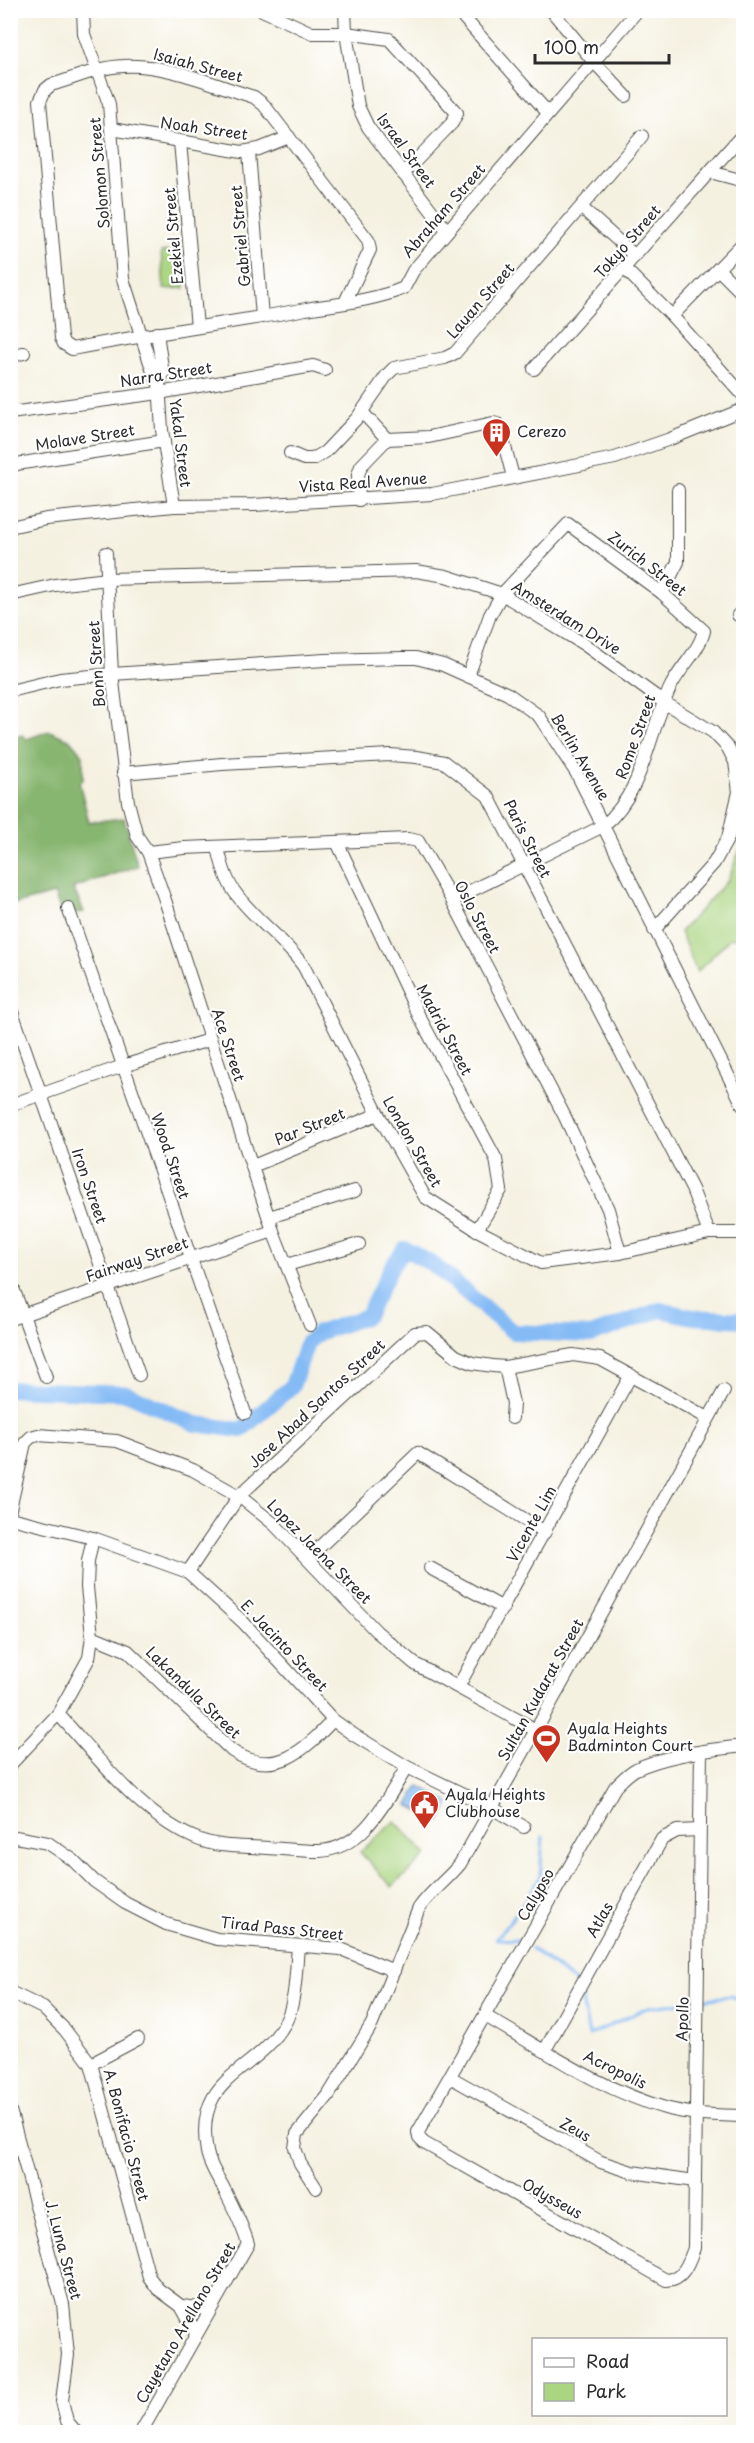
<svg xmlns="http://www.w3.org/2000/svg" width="754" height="2443" font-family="'Playpen Sans',sans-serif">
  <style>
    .green { fill: #aad581; stroke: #6a8056; stroke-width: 1.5 }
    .forest { fill: #87b66f; stroke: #59704d; stroke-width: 1.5 }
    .water { fill: #85bbf5; stroke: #587390; stroke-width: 1.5 }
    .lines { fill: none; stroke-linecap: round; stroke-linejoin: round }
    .stream { stroke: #85bbf5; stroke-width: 3 }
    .river { stroke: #85bbf5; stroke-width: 16 }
    .minor-casing { stroke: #494946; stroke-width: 14 }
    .minor { stroke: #fff; stroke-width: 12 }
    .labels { text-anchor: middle; stroke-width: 4.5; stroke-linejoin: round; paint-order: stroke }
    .street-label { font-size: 15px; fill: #2b2b2b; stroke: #fff }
    .poi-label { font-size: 15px; fill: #2b2b2b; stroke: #fff; text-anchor: start }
  </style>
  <rect width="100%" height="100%" fill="#fff"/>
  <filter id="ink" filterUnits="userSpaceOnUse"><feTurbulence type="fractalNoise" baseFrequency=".0167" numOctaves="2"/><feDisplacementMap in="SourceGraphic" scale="12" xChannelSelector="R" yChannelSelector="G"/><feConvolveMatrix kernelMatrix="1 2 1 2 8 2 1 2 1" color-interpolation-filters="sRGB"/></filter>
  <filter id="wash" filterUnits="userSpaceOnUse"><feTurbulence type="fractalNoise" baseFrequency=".008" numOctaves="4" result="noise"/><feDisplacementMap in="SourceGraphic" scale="24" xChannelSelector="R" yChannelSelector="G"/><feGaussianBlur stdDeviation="1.35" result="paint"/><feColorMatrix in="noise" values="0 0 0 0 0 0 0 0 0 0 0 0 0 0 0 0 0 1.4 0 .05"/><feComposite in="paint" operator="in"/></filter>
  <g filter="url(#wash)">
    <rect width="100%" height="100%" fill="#f5f1e1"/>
    <g class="green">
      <path d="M 181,250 L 185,288 L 164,289 L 161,252 Z"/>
      <path d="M 743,842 L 743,938 L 730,938 L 697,972 L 680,932 L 728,880 Z"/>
      <path d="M 395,1821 L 427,1855 L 392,1887 L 360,1852 Z"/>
    </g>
    <path class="forest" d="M 49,731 L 69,739 L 83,755 L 83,780 L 79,782 L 89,822 L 124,818 L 138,866 L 73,888 L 84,912 L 63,916 L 54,894 L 11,905 L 10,739 L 22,735 L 27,739 Z"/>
    <path class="water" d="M 419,1786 L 450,1803 L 440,1822 L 408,1805 Z"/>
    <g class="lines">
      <g class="stream">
        <path d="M 521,1940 L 496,1939 L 518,1911 L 540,1877 L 543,1837"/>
        <path d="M 531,1948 L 577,1984"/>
        <path d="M 581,1995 L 589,2035 L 647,2008 L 695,2001"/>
        <path d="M 701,2000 L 730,1996 L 744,2000"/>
      </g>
      <path class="river" d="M 10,1389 L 126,1393 L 196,1424 L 241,1430 L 292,1386 L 307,1343 L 318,1333 L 367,1316 L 392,1266 L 405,1249 L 434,1265 L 513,1332 L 591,1335 L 660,1310 L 693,1317 L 744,1320"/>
    </g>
  </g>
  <g filter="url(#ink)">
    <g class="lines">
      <defs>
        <g id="minor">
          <path d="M 83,10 L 84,34 L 109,104 L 123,279 L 154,375 L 159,383"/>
          <path d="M 262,10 L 312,33 L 346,33 L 389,39 L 457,113 L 452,123 L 403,174"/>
          <path d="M 345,10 L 346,33 L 358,106 L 368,127 L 447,231"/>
          <path d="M 457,10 L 548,113"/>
          <path d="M 551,10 L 594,62 L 626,96"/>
          <path d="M 112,129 L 242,152 L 259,149 L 289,137"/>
          <path d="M 180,142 L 197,327"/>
          <path d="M 249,152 L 262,317"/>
          <path d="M 710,172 L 744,181"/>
          <path d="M 582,208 L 635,256"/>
          <path d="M 625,269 L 672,316 L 744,396"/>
          <path d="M 718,269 L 744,295"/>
          <path d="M 345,302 L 370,250 L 368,240 L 264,105 L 254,97 C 214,85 165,63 123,66 C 99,67 75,78 51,85 L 45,90 L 40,101 L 61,338 L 64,344 L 72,349 C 150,333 228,324 306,309 C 337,304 376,300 404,288 L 413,271 L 638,10"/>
          <path d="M 672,316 L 744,242"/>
          <path d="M 157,333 L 163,374 L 159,383 L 162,430 L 174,506"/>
          <path d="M 10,355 L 24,353"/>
          <path d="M 534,369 L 744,133"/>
          <path d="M 362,412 L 387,439"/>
          <path d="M 10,413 L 159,393 L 313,366 L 325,370"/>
          <path d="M 290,453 L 304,459 L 313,459 L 325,452 L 358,417 L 387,375 L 394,368 L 445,358 L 455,353 L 642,136"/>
          <path d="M 10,465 L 164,441"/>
          <path d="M 359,500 L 358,475 L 361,466 L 387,439 L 429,437 L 493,423 L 498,424 L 500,428 L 513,477"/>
          <path d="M 10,527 L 46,519 L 174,506 L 254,505 L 432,494 L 615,458 L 670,439 L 744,409"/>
          <path d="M 106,553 L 112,674 L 128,802 L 137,836 L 148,852 L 165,900 L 273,1231 L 310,1325"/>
          <path d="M 662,593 L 678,562 L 678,490"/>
          <path d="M 10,595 L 55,585 L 108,579 L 416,571 L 446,576 L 502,594 L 585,645 L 665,703 L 713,732 L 728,748 L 735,762 L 739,792 L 728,838 L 714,863 L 654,930"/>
          <path d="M 738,615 L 744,614"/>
          <path d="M 10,691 L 60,679 L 112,674 L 325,660 L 402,658 L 416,658 L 443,665 L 508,694 L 539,716 L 577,774 L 744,1107"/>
          <path d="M 123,773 L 222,764 L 390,755 L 417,757 L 444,762 L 488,796 L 692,1189 L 709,1233"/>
          <path d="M 337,842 L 419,1016 L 496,1159 L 501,1190 L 477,1230"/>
          <path d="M 218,847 C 221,862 225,878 234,891 C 253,919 284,938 304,967 L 378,1114 L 425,1197 L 477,1230 L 541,1263 L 620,1253 L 709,1233 L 744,1233"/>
          <path d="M 148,852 L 184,848 L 408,839 L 418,841 L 452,900 L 565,1117 L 608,1209 L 620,1253"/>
          <path d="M 452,900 L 603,826 C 645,791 648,733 671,686 C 680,668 699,651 704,631 L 662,593 L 568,524 L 502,594 L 490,615 L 468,676"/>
          <path d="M 68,908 L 245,1413"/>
          <path d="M 10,1006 L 139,1375"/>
          <path d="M 10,1105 L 123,1066 L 209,1040"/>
          <path d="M 253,1166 L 378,1114"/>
          <path d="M 269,1217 L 355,1191"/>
          <path d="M 287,1265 L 359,1244"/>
          <path d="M 10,1280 L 46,1377"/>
          <path d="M 10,1319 L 273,1231"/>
          <path d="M 505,1367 L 513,1403 L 512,1418"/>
          <path d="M 10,1509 L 25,1443 L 31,1437 L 38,1435 L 117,1441 L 193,1470 L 239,1496 L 274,1524 L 376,1631 L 415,1664 L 536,1730"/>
          <path d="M 10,1518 L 93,1538 L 188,1572 L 243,1622 L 333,1720 L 354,1735 L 407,1767 L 492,1808 L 524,1827"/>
          <path d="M 308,1558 L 418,1453 L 545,1532"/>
          <path d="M 430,1568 L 503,1608"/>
          <path d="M 188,1572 L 239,1496 L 415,1333 L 427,1332 L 456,1356 L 472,1363 L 493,1366 L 505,1367 L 573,1355 L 600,1359 L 708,1418"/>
          <path d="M 92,1636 L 128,1651 L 232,1751 C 275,1779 304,1751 333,1720"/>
          <path d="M 458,1687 L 631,1375"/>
          <path d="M 58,1714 C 99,1758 143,1819 200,1840 C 221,1848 247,1846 268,1848 C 285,1849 302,1851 319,1851 C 364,1849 386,1800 407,1767"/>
          <path d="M 701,1752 L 694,2248 C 689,2262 683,2280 666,2280 L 424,2143 L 419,2138 L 418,2132 L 615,1787 C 621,1781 628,1773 636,1769 C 664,1756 713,1749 744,1746"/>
          <path d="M 10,1765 L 58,1714 L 89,1658 L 92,1636 L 87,1587 L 88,1561 L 93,1538"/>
          <path d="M 10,1836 L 48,1843 L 73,1860 L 94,1881 L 125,1903 L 166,1924 L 217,1939 L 341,1949 L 394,1971"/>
          <path d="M 10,1992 L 43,2008 L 65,2030 L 91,2064 L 149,2277 L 158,2289 L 181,2306 L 196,2333"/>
          <path d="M 485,2016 C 543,2049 601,2090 665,2108 C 691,2115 717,2115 744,2116"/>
          <path d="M 545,2050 L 662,1839 L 677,1831 L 699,1830"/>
          <path d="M 91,2064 L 138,2039"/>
          <path d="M 450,2077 L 601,2162 L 632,2172 L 695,2181"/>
          <path d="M 10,2110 L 63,2304 L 68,2355 L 62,2401 L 67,2421 L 76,2432"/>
          <path d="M 316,2188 L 300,2163 L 295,2148 L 297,2134 L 328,2096 L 372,2024 L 419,1908 C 431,1891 447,1880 460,1864 L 536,1730 L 724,1391"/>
          <path d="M 181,2306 L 209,2309"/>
          <path d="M 141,2432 L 248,2244 C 242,2223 232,2205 222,2185 C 216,2175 209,2163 207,2152 C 193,2074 255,2076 285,2023 C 296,2004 296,1968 298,1946"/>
        </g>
      </defs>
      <use href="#minor" class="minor-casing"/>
      <use href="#minor" class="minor"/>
    </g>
  </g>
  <defs>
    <symbol id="building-pin" viewBox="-11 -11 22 30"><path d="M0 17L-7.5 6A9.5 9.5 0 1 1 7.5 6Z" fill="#c8321e" stroke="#fff"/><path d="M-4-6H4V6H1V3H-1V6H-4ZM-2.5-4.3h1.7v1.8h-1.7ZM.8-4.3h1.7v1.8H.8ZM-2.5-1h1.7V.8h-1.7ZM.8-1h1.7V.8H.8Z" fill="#fff"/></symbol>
    <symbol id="stadium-pin" viewBox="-11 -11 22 30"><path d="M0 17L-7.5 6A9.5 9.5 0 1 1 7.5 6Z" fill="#c8321e" stroke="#fff"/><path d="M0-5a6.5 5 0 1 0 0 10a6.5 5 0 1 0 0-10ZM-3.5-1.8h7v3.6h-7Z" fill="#fff"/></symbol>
    <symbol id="civic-pin" viewBox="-11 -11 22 30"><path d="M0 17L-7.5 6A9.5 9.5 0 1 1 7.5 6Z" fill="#c8321e" stroke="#fff"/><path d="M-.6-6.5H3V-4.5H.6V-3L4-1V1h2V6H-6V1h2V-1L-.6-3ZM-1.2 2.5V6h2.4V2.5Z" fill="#fff"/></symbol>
  </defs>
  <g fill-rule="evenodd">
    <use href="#building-pin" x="480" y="416" width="33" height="45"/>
    <use href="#stadium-pin" x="530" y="1722" width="33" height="45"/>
    <use href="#civic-pin" x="408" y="1788" width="33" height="45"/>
  </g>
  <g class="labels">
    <g class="street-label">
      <text transform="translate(198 66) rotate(15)" y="5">Isaiah Street</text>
      <text transform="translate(204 129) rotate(8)" y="5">Noah Street</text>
      <text transform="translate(406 151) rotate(54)" y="5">Israel Street</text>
      <text transform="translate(100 173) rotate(-95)" y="5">Solomon Street</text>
      <text transform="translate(444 211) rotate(-49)" y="5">Abraham Street</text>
      <text transform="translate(174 236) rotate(-95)" y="5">Ezekiel Street</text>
      <text transform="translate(241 236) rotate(-95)" y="5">Gabriel Street</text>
      <text transform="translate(628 242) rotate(-49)" y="5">Tokyo Street</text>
      <text transform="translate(481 301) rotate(-49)" y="5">Lauan Street</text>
      <text transform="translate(166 375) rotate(-9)" y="5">Narra Street</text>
      <text transform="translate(85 438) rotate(-9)" y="5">Molave Street</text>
      <text transform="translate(180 443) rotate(83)" y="5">Yakal Street</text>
      <text transform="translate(363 483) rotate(-4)" y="5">Vista Real Avenue</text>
      <text transform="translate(647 564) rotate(38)" y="5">Zurich Street</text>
      <text transform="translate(566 618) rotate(32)" y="5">Amsterdam Drive</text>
      <text transform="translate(97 664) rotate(-94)" y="5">Bonn Street</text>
      <text transform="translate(636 737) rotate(-70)" y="5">Rome Street</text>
      <text transform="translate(580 757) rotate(59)" y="5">Berlin Avenue</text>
      <text transform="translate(527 839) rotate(63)" y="5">Paris Street</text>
      <text transform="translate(477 917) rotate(62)" y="5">Oslo Street</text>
      <text transform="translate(444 1030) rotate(62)" y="5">Madrid Street</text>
      <text transform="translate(228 1045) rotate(72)" y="5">Ace Street</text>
      <text transform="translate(310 1127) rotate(-22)" y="5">Par Street</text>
      <text transform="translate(412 1142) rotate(60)" y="5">London Street</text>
      <text transform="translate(170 1156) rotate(71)" y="5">Wood Street</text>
      <text transform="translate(89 1186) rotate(71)" y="5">Iron Street</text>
      <text transform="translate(137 1260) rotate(-19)" y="5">Fairway Street</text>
      <text transform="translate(317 1404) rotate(-43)" y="5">Jose Abad Santos Street</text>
      <text transform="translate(532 1524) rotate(-61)" y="5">Vicente Lim</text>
      <text transform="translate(319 1552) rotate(45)" y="5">Lopez Jaena Street</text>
      <text transform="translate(284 1646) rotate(47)" y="5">E. Jacinto Street</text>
      <text transform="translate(541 1690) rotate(-61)" y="5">Sultan Kudarat Street</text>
      <text transform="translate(193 1693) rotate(44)" y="5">Lakandula Street</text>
      <text transform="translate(536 1895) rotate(-60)" y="5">Calypso</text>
      <text transform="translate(600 1920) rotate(-61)" y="5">Atlas</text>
      <text transform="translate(282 1929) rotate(6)" y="5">Tirad Pass Street</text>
      <text transform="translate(683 2019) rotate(-88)" y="5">Apollo</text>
      <text transform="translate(615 2070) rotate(26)" y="5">Acropolis</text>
      <text transform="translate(575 2130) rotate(29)" y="5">Zeus</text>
      <text transform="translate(126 2135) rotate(75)" y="5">A. Bonifacio Street</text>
      <text transform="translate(552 2199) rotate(29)" y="5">Odysseus</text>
      <text transform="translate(63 2250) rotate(75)" y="5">J. Luna Street</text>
      <text transform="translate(186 2323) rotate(-60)" y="5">Cayetano Arellano Street</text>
    </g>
    <g class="poi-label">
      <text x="517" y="437">Cerezo</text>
      <text x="567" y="1734">Ayala Heights<tspan x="567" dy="17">Badminton Court</tspan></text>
      <text x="445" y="1800">Ayala Heights<tspan x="445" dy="17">Clubhouse</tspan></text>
    </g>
  </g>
  <rect width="754" height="2443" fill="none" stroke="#fff" stroke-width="36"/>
  <rect x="532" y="2338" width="195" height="78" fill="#ffffff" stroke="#aaaaaa" stroke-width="1.5"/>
  <rect x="544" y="2358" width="30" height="9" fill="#ffffff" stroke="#aaaaaa" stroke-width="1.5"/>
  <text x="586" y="2368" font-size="18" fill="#2b2b2b">Road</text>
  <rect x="544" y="2383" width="30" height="18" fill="#aad581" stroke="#aaaaaa" stroke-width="1.5"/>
  <text x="586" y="2398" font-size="18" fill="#2b2b2b">Park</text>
  <path d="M535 54v9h134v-9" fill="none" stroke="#2b2b2b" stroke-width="3"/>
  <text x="544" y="54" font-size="18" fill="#2b2b2b" stroke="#ffffff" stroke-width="4.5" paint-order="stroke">100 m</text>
</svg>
